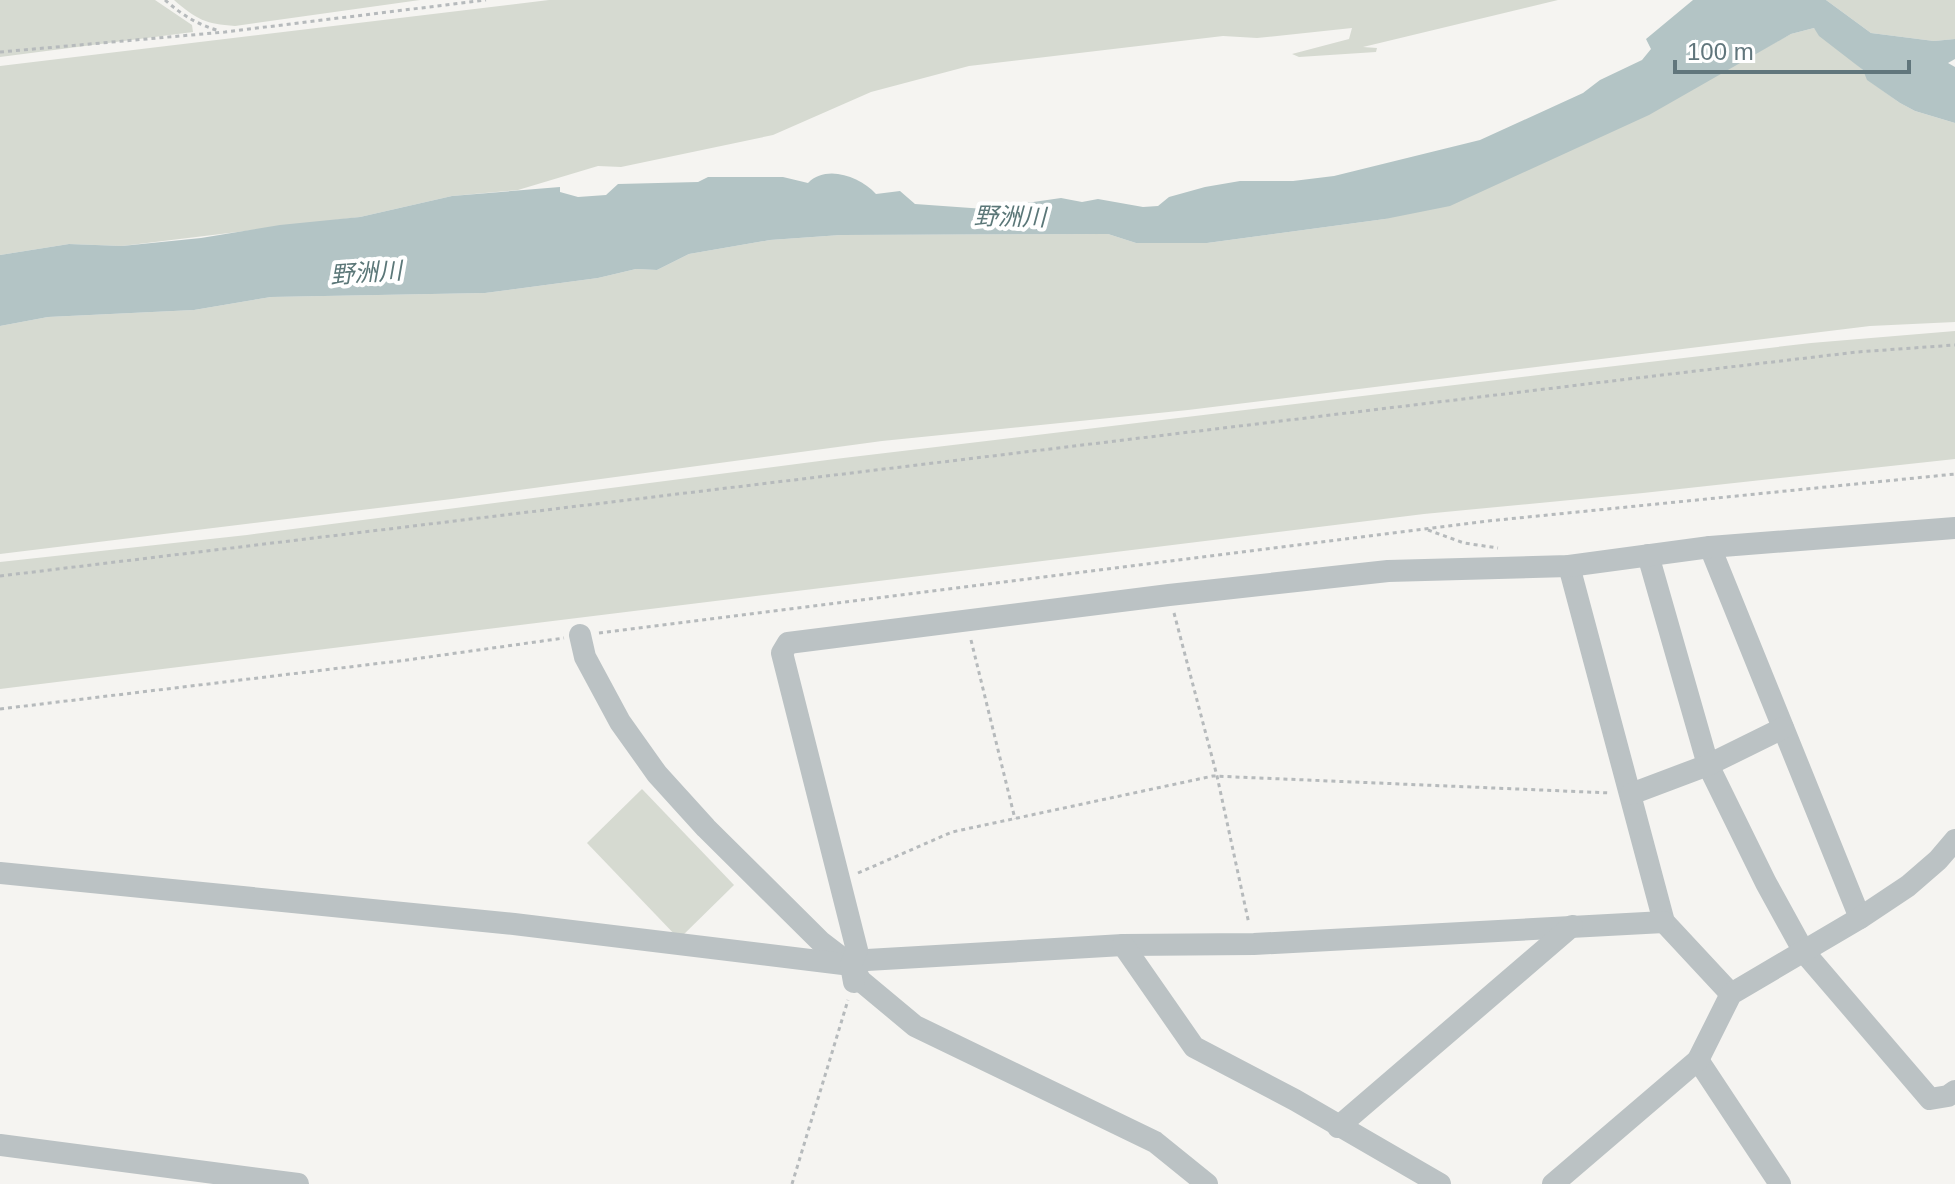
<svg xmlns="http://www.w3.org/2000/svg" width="1955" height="1184" font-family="Arial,'Noto Sans JP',sans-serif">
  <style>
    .green { fill: #d6dad1 }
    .water { fill: #b3c4c5 }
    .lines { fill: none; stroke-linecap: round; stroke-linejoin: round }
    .path { stroke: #b6babc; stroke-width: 3; stroke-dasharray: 4 4; stroke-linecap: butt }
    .minor { stroke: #bbc2c4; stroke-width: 22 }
    .labels { text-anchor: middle; stroke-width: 8; stroke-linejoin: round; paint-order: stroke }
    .water-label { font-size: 24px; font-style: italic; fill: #5b7778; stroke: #fff }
  </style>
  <rect width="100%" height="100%" fill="#f5f4f1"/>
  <g class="green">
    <path d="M 0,0 L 155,0 L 192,25 L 193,32 L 0,57 Z"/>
    <path d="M 174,0 L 420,0 L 235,26 C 205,24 196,19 174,0 Z"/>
    <path d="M 549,0 L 1558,0 L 1363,47 L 1377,48 L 1376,52 L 1299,57 L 1292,54 L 1349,39 L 1352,28 L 1257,38 L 1223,36 L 969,66 L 871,92 L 773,135 L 621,167 L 598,166 L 518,190 L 452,196 L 360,217 L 122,246 L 69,244 L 0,255 L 0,66 Z"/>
    <path d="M 1826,0 L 1955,0 L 1955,39 L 1934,41 L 1871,33 Z"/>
    <path d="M 1814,28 L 1863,70 L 1868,80 L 1900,103 L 1915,111 L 1955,123 L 1955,322 L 1870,326 L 1188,410 L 882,441 L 452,499 L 0,554 L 0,326 L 48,317 L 194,310 L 271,297 L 485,293 L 598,278 L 636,269 L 657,270 L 689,254 L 770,240 L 841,235 L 1108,234 L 1136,243 L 1207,243 L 1385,219 L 1741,61 L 1791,34 Z"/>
    <path d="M 1955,331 L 1955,459 L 1643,493 L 1424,514 L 0,689 L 0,562 L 247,535 L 835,459 L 1555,373 L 1811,343 Z"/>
    <path d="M 642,789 L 734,885 L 679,939 L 587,843 Z"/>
  </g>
  <path class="water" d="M 1693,0 L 1826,0 L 1871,33 L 1934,41 L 1955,39 L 1955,59 L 1948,63 L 1955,67 L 1955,123 L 1915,111 L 1900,103 L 1867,80 L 1863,70 L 1819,36 L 1814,28 L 1791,34 L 1649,115 L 1450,206 L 1385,219 L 1207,243 L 1136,243 L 1108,234 L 841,235 L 770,240 L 689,254 L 657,270 L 636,269 L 598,278 L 485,293 L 271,297 L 194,310 L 48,317 L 0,326 L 0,255 L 69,244 L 122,246 L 201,238 L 280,225 L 360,217 L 452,196 L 560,187 L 560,192 L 578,197 L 606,195 L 618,184 L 698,182 L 708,177 L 783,177 L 808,183 C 827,164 860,177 876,194 L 900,191 L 915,204 L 985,209 L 1061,198 L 1082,202 L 1098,199 L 1143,207 L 1158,206 L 1169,197 L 1205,187 L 1240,181 L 1293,181 L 1334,176 L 1480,140 L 1583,93 L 1600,80 L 1642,60 L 1651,49 L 1646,39 Z"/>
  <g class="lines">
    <g class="path">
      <path d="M 165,0 C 182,15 198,25 220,31"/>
      <path d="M 0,52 L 225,32 L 486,0"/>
      <path d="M 1428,530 L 1464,543 L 1498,548"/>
      <path d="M 0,576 L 1620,380 L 1857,352 L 1955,345"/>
      <path d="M 1174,613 L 1217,776 L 1249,924"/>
      <path d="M 599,633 L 1488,521 L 1955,474"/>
      <path d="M 971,640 L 1015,819"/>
      <path d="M 0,709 L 407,660 L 564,638"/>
      <path d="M 858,873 L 952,832 L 1213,776 L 1611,793"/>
      <path d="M 792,1184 L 848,1000"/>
    </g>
    <g class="minor">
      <path d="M 1710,547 L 1860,918"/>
      <path d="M 1648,555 L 1708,765 L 1766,883 L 1804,952 L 1930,1099 L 1948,1096 L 1955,1091"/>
      <path d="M 1569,566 L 1664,922 L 1731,994"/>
      <path d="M 580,635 L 585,657 L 620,722 L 657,774 L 706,828 L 821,942 L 851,965 L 861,981 L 915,1026 L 1155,1142 L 1207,1184"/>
      <path d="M 1631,794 L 1708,765 L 1783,728"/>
      <path d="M 0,873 L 514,924 L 851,965 L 867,960 L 1123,945 L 1254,944 L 1664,922"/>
      <path d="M 1123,945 L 1194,1047 L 1295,1100 L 1440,1184"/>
      <path d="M 854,982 L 851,965 L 857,950 L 782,653 L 788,643 L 1169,595 L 1388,571 L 1569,566 L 1710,547 L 1955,528"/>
      <path d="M 1698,1060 L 1780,1184"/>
      <path d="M 1338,1127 L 1572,926"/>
      <path d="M 0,1145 L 298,1184"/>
      <path d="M 1553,1184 L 1698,1060 L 1731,994 L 1860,918 L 1908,886 L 1938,860 L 1955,840"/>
    </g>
  </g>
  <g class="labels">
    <g class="water-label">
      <text transform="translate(1010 217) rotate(1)" y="8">野洲川</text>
      <text transform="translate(366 273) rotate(-4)" y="8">野洲川</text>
    </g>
  </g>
  <path d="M1675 60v12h234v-12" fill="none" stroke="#61767c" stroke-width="4"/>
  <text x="1687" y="60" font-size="24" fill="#61767c" stroke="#ffffff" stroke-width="6" paint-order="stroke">100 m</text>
</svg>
